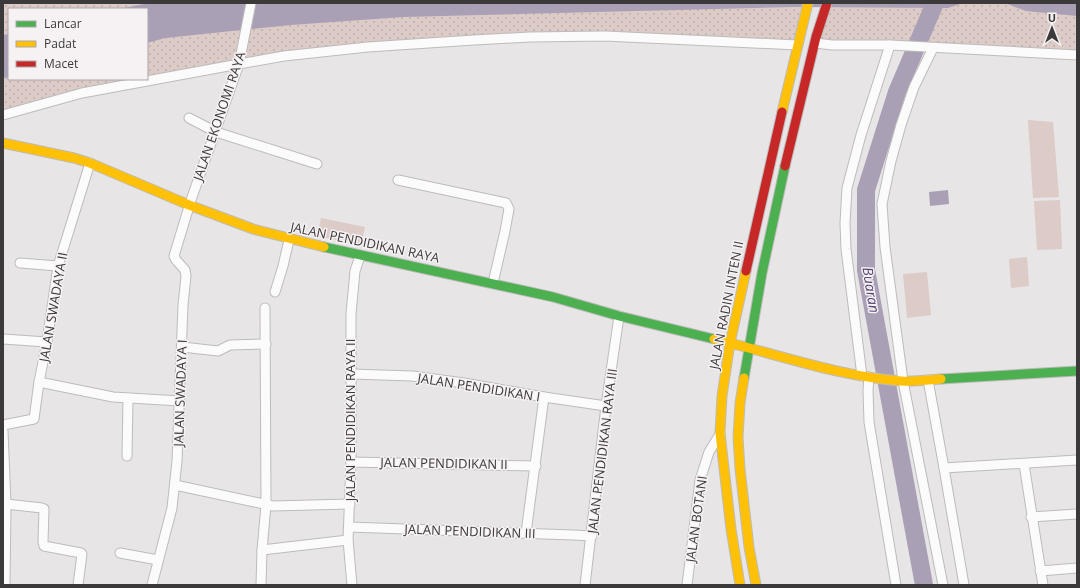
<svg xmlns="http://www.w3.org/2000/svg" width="1080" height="588" font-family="'Open Sans',sans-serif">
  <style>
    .grass { fill: url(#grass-dots); fill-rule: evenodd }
    .green { fill: #dccbc6 }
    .water { fill: #aaa0b6 }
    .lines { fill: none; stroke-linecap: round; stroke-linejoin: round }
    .river { stroke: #aaa0b6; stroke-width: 18 }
    .street-casing { stroke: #bdbbbb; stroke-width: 11 }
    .fast-casing { stroke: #bdbbbb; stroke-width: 11 }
    .slow-casing { stroke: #bdbbbb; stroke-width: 11 }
    .jam-casing { stroke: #bdbbbb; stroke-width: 11 }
    .street { stroke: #fcfbfb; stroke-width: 9 }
    .fast { stroke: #4caf50; stroke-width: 9 }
    .slow { stroke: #ffc107; stroke-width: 9 }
    .jam { stroke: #c62828; stroke-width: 9 }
    .labels { text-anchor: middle; stroke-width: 3; stroke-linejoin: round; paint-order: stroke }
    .street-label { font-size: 13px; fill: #3b393a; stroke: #f6f1f3 }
    .water-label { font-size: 14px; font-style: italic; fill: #554371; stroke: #f6f1f3 }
  </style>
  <defs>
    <pattern id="grass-dots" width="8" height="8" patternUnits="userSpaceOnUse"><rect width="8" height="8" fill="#dccbc6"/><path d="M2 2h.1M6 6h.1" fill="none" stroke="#beafab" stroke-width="1.8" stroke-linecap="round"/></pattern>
  </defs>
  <rect width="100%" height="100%" fill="#e8e5e6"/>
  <g class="grass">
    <path d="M 3,3 L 808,3 L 797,45 L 605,36 L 459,41 L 239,64 L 82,93 L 3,115 ZM 9,9 L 147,9 L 147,79 L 9,79 Z"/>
    <path d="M 827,3 L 1077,3 L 1077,55 L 832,45 L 816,37 Z"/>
  </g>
  <g class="green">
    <path d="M 1028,120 L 1053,122 L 1059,197 L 1033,198 Z"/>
    <path d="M 1060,200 L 1062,249 L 1037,250 L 1034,201 Z"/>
    <path d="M 321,218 L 365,227 L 361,245 L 317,236 Z"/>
    <path d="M 1027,257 L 1029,286 L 1011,288 L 1009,259 Z"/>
    <path d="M 927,272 L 931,315 L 907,318 L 903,274 Z"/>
  </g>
  <g class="water">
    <path d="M 149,3 L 963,3 L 948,8 L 794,7 L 403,17 L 291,25 L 165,38 L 147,43 L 147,9 L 119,9 Z"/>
    <path d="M 1005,3 L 1077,3 L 1077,16 L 1026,11 Z"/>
    <path d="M 9,34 L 9,77 L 3,78 L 3,35 Z"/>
    <path d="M 948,190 L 949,204 L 930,206 L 929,192 Z"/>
  </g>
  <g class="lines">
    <path class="river" d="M 924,585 L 866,270 L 866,190 L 897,92 L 935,3"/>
    <defs>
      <g id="street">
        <path d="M 815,43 L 832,45 L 890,45 L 1077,55"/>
        <path d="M 933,48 L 914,87 L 901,125 L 891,161 L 882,204 L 885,247 L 903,381 L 943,585"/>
        <path d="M 3,115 L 82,93 L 239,64 L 284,56 L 368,47 L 474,40 L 530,37 L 605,36 L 797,45"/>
        <path d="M 189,118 L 216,132 L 317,164"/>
        <path d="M 398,180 L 506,203 L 509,209 L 505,231 L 493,283"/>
        <path d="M 20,263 L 58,266"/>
        <path d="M 275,292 L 283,266 L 289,240"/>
        <path d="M 3,339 L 47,342"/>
        <path d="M 182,347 L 218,351 L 230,345 L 266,344"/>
        <path d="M 351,374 L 412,376 L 464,383 L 544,397 L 606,406"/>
        <path d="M 862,376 L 846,249 L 845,223 L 847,188 L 861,135 L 890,45"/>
        <path d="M 869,377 L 868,390 L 869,422 L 896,585"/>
        <path d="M 928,380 L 944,468 L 964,585"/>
        <path d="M 39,382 L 113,397 L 180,401"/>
        <path d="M 3,425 L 34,419 L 39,382 L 47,342 L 58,266 L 90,163"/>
        <path d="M 3,431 L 6,504 L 5,585"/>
        <path d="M 127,456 L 128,398"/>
        <path d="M 351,462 L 536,466"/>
        <path d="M 1024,464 L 1043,585"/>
        <path d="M 944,468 L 1077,460"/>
        <path d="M 175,485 L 273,506 L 350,504"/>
        <path d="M 6,504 L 42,508 L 44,509 L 43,542 L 44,546 L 81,553 L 82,554 L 78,585"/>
        <path d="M 1031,517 L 1077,514"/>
        <path d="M 349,527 L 574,535 L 592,536"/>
        <path d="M 526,533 L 544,397"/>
        <path d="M 262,550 L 348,540"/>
        <path d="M 120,553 L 158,560"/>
        <path d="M 1040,571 L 1077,568"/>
        <path d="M 152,585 L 172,508 L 177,461 L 183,305 L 186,276 L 185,270 L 176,260 L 174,256 L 191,200 L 239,64 L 251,3"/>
        <path d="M 261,585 L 262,550 L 266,505 L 265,308"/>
        <path d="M 352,585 L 348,540 L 351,462 L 351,314 L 355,271 L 360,256"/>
        <path d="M 585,585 L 606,406 L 619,316"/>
        <path d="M 687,585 L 700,480 L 709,452 L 720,434"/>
      </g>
      <g id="fast">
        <path d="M 324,247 L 553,297 L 619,316 L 714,339"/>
        <path d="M 744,378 L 762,273 L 785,166"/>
        <path d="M 941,379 L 1077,371"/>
      </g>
      <g id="slow">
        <path d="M 782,112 L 808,3"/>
        <path d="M 3,143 L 74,158 L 90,163 L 189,205 L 253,229 L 324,247"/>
        <path d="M 714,339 C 777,354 837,376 901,381 C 914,382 928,380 941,379"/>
        <path d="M 744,378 L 740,403 L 738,437 L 740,469 L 749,547 L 756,585"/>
        <path d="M 740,585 L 731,529 L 720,433 L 722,396 L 730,343 L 746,271"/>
      </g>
      <g id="jam">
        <path d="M 785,166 L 816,37 L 827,3"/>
        <path d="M 746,271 L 782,112"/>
      </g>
    </defs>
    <use href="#street" class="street-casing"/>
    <use href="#fast" class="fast-casing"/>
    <use href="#slow" class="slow-casing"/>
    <use href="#jam" class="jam-casing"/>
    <use href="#street" class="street"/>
    <use href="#fast" class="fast"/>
    <use href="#slow" class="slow"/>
    <use href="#jam" class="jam"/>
  </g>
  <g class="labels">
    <g class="street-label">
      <text transform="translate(219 116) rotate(-71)" y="5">JALAN EKONOMI RAYA</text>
      <text transform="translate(365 242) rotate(12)" y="5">JALAN PENDIDIKAN RAYA</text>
      <text transform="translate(726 305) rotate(-79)" y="5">JALAN RADIN INTEN II</text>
      <text transform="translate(53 307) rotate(-80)" y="5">JALAN SWADAYA II</text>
      <text transform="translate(479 387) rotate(9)" y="5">JALAN PENDIDIKAN I</text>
      <text transform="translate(180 393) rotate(-88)" y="5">JALAN SWADAYA I</text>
      <text transform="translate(350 420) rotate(-90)" y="5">JALAN PENDIDIKAN RAYA II</text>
      <text transform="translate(602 451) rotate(-83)" y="5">JALAN PENDIDIKAN RAYA III</text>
      <text transform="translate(444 463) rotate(1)" y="5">JALAN PENDIDIKAN II</text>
      <text transform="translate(696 519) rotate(-82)" y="5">JALAN BOTANI</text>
      <text transform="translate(470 531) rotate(2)" y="5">JALAN PENDIDIKAN III</text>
    </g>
    <g class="water-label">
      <text transform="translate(871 290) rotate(81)" y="5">Buaran</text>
    </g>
  </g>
  <rect width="1080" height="588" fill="none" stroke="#3b393a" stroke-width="8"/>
  <rect x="8" y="8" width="140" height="72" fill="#f6f1f3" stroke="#aba7a9"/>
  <rect x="16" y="21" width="20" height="6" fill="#4caf50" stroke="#aba7a9"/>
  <text x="44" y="28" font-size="12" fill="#3b393a">Lancar</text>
  <rect x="16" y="41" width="20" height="6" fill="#ffc107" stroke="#aba7a9"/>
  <text x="44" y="48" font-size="12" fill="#3b393a">Padat</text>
  <rect x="16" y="61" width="20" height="6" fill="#c62828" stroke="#aba7a9"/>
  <text x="44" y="68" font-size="12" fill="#3b393a">Macet</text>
  <g transform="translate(1052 28)" stroke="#f6f1f3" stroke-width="3" paint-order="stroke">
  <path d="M0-3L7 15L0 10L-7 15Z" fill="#3b393a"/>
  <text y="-6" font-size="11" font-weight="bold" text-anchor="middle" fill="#3b393a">U</text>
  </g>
</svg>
